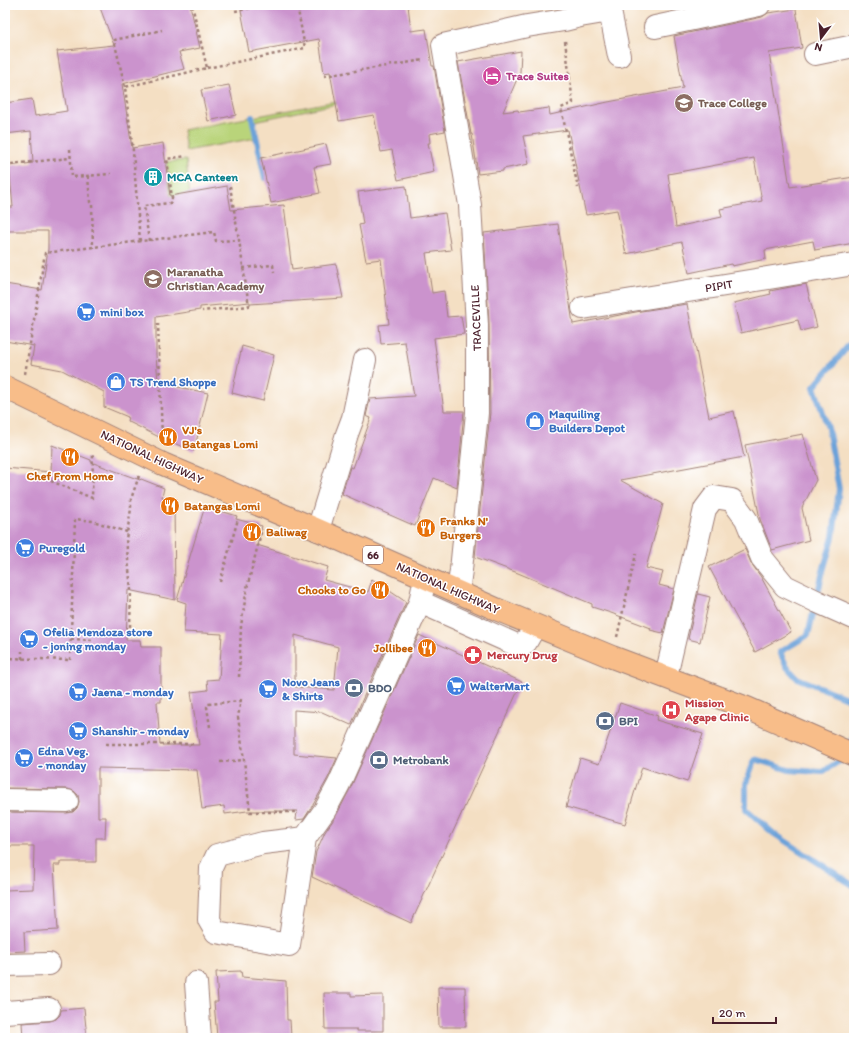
<svg xmlns="http://www.w3.org/2000/svg" width="859" height="1043" font-family="Itim,sans-serif">
<style>
.green{fill:#b9d47a;stroke:#827a52}
.lines{fill:none;stroke-linecap:round;stroke-linejoin:round}
.stream{stroke:#6ca2d9;stroke-width:6}
.building{fill:#cb93cd;fill-rule:evenodd}
.minor-casing{stroke:#9f7f77;stroke-width:24}
.major-casing{stroke:#9f7f77;stroke-width:24}
.path{stroke:#9f7f77;stroke-width:2.5;stroke-dasharray:3 3;stroke-linecap:butt}
.minor{stroke:#fff;stroke-width:22}
.major{stroke:#f8bd89;stroke-width:22}
.labels{text-anchor:middle;dominant-baseline:central;stroke-width:3;stroke-linejoin:round;paint-order:stroke}
.shield{fill:#fff;stroke:#80626b;stroke-width:1}
.shield-label{font-size:11px;font-weight:bold;fill:#4a1f2b}
.hotel-label{font-size:12px;font-weight:bold;fill:#b23c85;stroke:#fff;text-anchor:start}
.education-label{font-size:12px;font-weight:bold;fill:#785e54;stroke:#fff;text-anchor:start}
.culture-label{font-size:12px;font-weight:bold;fill:#0d838f;stroke:#fff;text-anchor:start}
.street-label{font-size:12px;fill:#4a1f2b;stroke:#fff}
.shop-label{font-size:12px;font-weight:bold;fill:#366cbe;stroke:#fff;text-anchor:start}
.food-label{font-size:12px;font-weight:bold;fill:#c56008;stroke:#fff;text-anchor:start}
.health-label{font-size:12px;font-weight:bold;fill:#be3a42;stroke:#fff;text-anchor:start}
.service-label{font-size:12px;font-weight:bold;fill:#4e5e75;stroke:#fff;text-anchor:start}
</style>
<rect width="100%" height="100%" fill="#fff"/>
<filter id="ink" filterUnits="userSpaceOnUse"><feTurbulence type="fractalNoise" baseFrequency=".025" numOctaves="2"/><feDisplacementMap in="SourceGraphic" scale="8" xChannelSelector="R" yChannelSelector="G"/><feConvolveMatrix kernelMatrix="1 2 1 2 8 2 1 2 1" color-interpolation-filters="sRGB"/></filter>
<filter id="wash" filterUnits="userSpaceOnUse"><feTurbulence type="fractalNoise" baseFrequency=".012" numOctaves="4" result="noise"/><feDisplacementMap in="SourceGraphic" scale="16" xChannelSelector="R" yChannelSelector="G"/><feGaussianBlur stdDeviation="0.9" result="paint"/><feColorMatrix in="noise" values="0 0 0 0 0 0 0 0 0 0 0 0 0 0 0 0 0 1.4 0 .05"/><feComposite in="paint" operator="in"/></filter>
<g filter="url(#wash)">
<rect width="100%" height="100%" fill="#f4dfc3"/>
<!-- green -->
<path class="green" d="M 336,101 L 336,104 L 254,121 L 253,117 Z
M 252,117 L 256,138 L 186,151 L 183,130 Z
M 186,160 L 190,196 L 171,197 L 166,162 Z"/>
<g class="lines">
<!-- stream -->
<path class="stream" d="M 252,117 L 265,178
M 854,340 L 849,345 L 814,387 L 828,428 L 839,489 L 833,537 L 823,571 L 808,635 L 780,652 L 787,667 L 797,678 L 854,701
M 854,736 L 841,760 L 822,772 L 789,770 L 755,759 L 746,783 L 746,809 L 773,833 L 854,886"/>
</g>
<g id="blocks">
<!-- building -->
<path class="building" d="M 99,5 L 190,5 L 200,48 L 179,52 L 184,69 L 122,84 L 132,148 L 163,143 L 170,196 L 227,186 L 231,210 L 284,205 L 292,270 L 336,264 L 343,298 L 250,304 L 250,302 L 200,307 L 200,310 L 156,317 L 156,355 L 158,383 L 208,393 L 194,451 L 165,440 L 127,421 L 128,417 L 104,407 L 104,392 L 62,370 L 31,364 L 34,346 L 5,341 L 5,284 L 42,290 L 48,249 L 48,231 L 5,231 L 5,207 L 13,207 L 9,166 L 33,163 L 31,131 L 5,134 L 5,103 L 32,99 L 35,116 L 67,111 L 57,51 L 114,45 Z
M 240,5 L 408,5 L 411,31 L 426,29 L 432,66 L 434,66 L 445,131 L 429,134 L 430,143 L 428,143 L 434,172 L 398,180 L 392,150 L 381,152 L 374,115 L 339,121 L 330,72 L 324,73 L 319,39 L 249,52 Z
M 796,9 L 802,48 L 769,53 L 790,187 L 854,177 L 854,243 L 815,250 L 813,241 L 765,250 L 766,259 L 732,266 L 731,264 L 689,273 L 682,242 L 626,254 L 617,210 L 586,215 L 568,130 L 523,136 L 529,164 L 503,169 L 503,171 L 478,174 L 472,134 L 471,134 L 470,128 L 458,62 L 521,51 L 520,72 L 503,112 L 518,110 L 519,112 L 549,108 L 550,115 L 608,102 L 683,88 L 674,36 L 762,17 L 768,13 ZM 754,158 L 762,201 L 720,209 L 722,217 L 676,227 L 668,174 Z
M 229,85 L 236,115 L 208,121 L 201,90 Z
M 326,144 L 331,164 L 314,167 L 320,193 L 271,203 L 261,158 Z
M 406,186 L 410,218 L 445,213 L 451,250 L 426,253 L 432,293 L 444,291 L 447,317 L 461,316 L 464,334 L 434,338 L 444,411 L 464,411 L 457,488 L 434,478 L 415,526 L 342,494 L 350,467 L 353,468 L 371,418 L 366,416 L 370,399 L 414,396 L 405,342 L 381,344 L 379,325 L 389,324 L 381,259 L 366,261 L 359,225 L 363,224 L 358,192 Z
M 558,224 L 573,324 L 641,311 L 687,304 L 709,417 L 734,411 L 744,457 L 620,480 L 663,504 L 646,568 L 663,572 L 659,585 L 674,589 L 663,633 L 650,630 L 651,628 L 611,613 L 592,607 L 592,604 L 518,573 L 475,557 L 490,413 L 489,324 L 484,233 Z
M 806,284 L 817,327 L 801,331 L 798,320 L 741,333 L 734,303 L 771,294 L 770,291 Z
M 242,346 L 274,355 L 263,401 L 232,393 Z
M 803,434 L 816,480 L 802,508 L 809,540 L 772,550 L 760,519 L 745,445 Z
M 52,445 L 91,460 L 91,462 L 107,468 L 140,480 L 141,479 L 164,488 L 162,497 L 174,501 L 175,600 L 128,590 L 126,640 L 140,640 L 141,647 L 161,647 L 161,702 L 157,702 L 160,745 L 199,745 L 191,692 L 208,690 L 207,680 L 219,679 L 222,634 L 184,632 L 186,603 L 177,600 L 205,506 L 237,516 L 236,519 L 262,526 L 257,545 L 328,567 L 324,580 L 368,592 L 372,579 L 406,602 L 351,725 L 322,712 L 294,710 L 294,754 L 337,758 L 328,778 L 314,803 L 304,819 L 296,820 L 297,811 L 247,811 L 225,814 L 224,806 L 202,809 L 197,770 L 98,768 L 98,817 L 106,817 L 105,838 L 96,838 L 96,862 L 60,862 L 60,865 L 54,865 L 58,930 L 24,932 L 25,951 L 5,952 L 5,890 L 33,889 L 34,846 L 5,846 L 5,812 L 67,813 L 73,812 L 77,808 L 79,802 L 78,795 L 74,791 L 68,789 L 5,788 L 5,468 L 51,472 ZM 295,635 L 338,647 L 334,690 L 295,687 Z
M 745,549 L 751,563 L 761,577 L 791,632 L 755,652 L 709,567 Z
M 698,594 L 710,597 L 700,642 L 688,639 Z
M 419,635 L 522,682 L 411,923 L 312,877 L 316,852 L 325,832 L 336,816 L 350,789 Z
M 620,703 L 658,716 L 656,720 L 703,734 L 687,782 L 642,767 L 625,824 L 566,807 L 580,758 L 599,764 Z
M 241,971 L 242,977 L 286,981 L 287,1020 L 290,1020 L 291,1037 L 275,1038 L 275,1035 L 217,1037 L 214,1002 L 218,1002 L 216,972 Z
M 438,987 L 465,987 L 466,1027 L 439,1027 Z
M 324,993 L 351,993 L 351,996 L 383,995 L 383,1031 L 357,1031 L 357,1029 L 325,1029 Z
M 84,1008 L 87,1038 L 23,1038 L 22,1023 L 50,1021 L 56,1019 L 60,1015 L 61,1010 Z"/>
</g>
</g>
<g filter="url(#ink)">
<use href="#blocks" fill-opacity="0" stroke="#9f7f77" stroke-width="1"/>
<g class="lines">
<defs>
<path id="minor" d="M 580,16 L 610,11 L 619,56
M 655,27 L 759,5
M 815,54 L 854,46
M 583,308 L 854,264
M 318,530 L 347,434 L 353,418 L 365,360
M 458,592 L 461,570 L 477,413 L 477,325 L 470,205 L 443,45 L 527,26 L 564,20 L 580,16 L 577,5
M 420,602 L 521,647 L 526,642 L 535,626
M 666,676 L 705,509 L 714,497 L 732,500 L 746,519 L 762,558 L 785,586 L 818,602 L 854,618
M 5,800 L 67,801
M 305,838 L 263,843 L 217,855 L 211,868 L 209,920 L 216,932 L 289,945 L 305,838 L 325,810 L 339,784 L 420,602 L 425,578
M 5,965 L 49,964
M 196,983 L 200,1038
M 5,1012 L 49,1009"/>
<path id="major" d="M 5,387 L 163,464 L 318,530 L 496,609 L 612,657 L 747,708 L 854,755"/>
</defs>
<!-- minor casing -->
<use href="#minor" class="minor-casing"/>
<!-- major casing -->
<use href="#major" class="major-casing"/>
<!-- path -->
<path class="path" d="M 235,11 L 268,5
M 565,41 L 573,103 L 561,108 L 578,188
M 207,68 L 305,48 L 297,5
M 324,76 L 424,60
M 125,87 L 114,40 L 162,30
M 70,149 L 72,177 L 111,174
M 11,164 L 70,158
M 88,176 L 90,202 L 92,204 L 93,248
M 230,186 L 239,240
M 140,241 L 133,151 L 125,87 L 207,68 L 192,5
M 149,241 L 144,206 L 170,203 L 172,200 L 172,198 L 167,159 L 186,156
M 243,268 L 273,265 L 274,272
M 158,323 L 162,439
M 25,374 L 45,253 L 214,232 L 216,241 L 239,240 L 249,306 L 202,311
M 51,481 L 92,498 L 93,454
M 220,582 L 238,519
M 130,627 L 131,590 L 126,539 L 131,509 L 131,499 L 139,476
M 617,637 L 636,554
M 71,639 L 92,640
M 5,649 L 8,649 L 8,658
M 5,658 L 70,660 L 70,661
M 22,659 L 22,651
M 70,660 L 75,519 L 93,521 L 127,532
M 239,677 L 241,626 L 247,588 L 262,529
M 241,699 L 238,717 L 244,760 L 250,812 L 297,812
M 210,727 L 207,707 L 208,706 L 208,704 L 241,701
M 106,744 L 194,744
M 220,762 L 244,760"/>
<!-- minor -->
<use href="#minor" class="minor"/>
<!-- major -->
<use href="#major" class="major"/>
</g>
</g>
<!-- icons -->
<defs>
<symbol id="hotel-disc" viewBox="-11 -11 22 22"><circle r="9.5" fill="#d1479c" stroke="#fff"/><path d="M-6-4.5h1.5V1H6V5H4.5V3h-9V5H-6ZM-4 0a1.8 1.8 0 1 1 3.6 0ZM.5 0V-2.5h3Q6-2.5 6 0Z" fill="#fff"/></symbol>
<symbol id="university-disc" viewBox="-11 -11 22 22"><circle r="9.5" fill="#8d6e63" stroke="#fff"/><path d="M0-5L7-2L0 1L-7-2ZM-4 1L0 2.5L4 1V4Q0 6-4 4Z" fill="#fff"/></symbol>
<symbol id="building-disc" viewBox="-11 -11 22 22"><circle r="9.5" fill="#0f9aa8" stroke="#fff"/><path d="M-4-6H4V6H1V3H-1V6H-4ZM-2.5-4.3h1.7v1.8h-1.7ZM.8-4.3h1.7v1.8H.8ZM-2.5-1h1.7V.8h-1.7ZM.8-1h1.7V.8H.8Z" fill="#fff"/></symbol>
<symbol id="school-disc" viewBox="-11 -11 22 22"><circle r="9.5" fill="#8d6e63" stroke="#fff"/><path d="M0-5L7-2L0 1L-7-2ZM-4 1L0 2.5L4 1V4Q0 6-4 4Z" fill="#fff"/></symbol>
<symbol id="supermarket-disc" viewBox="-11 -11 22 22"><circle r="9.5" fill="#3f7fe0" stroke="#fff"/><path d="M-6-5.5h2.5l.6 2H6L4.5 2H-2.5L-4.4-4H-6ZM-1.5 3.2a1.3 1.3 0 1 0 .1 0ZM3 3.2a1.3 1.3 0 1 0 .1 0Z" fill="#fff"/></symbol>
<symbol id="shop-disc" viewBox="-11 -11 22 22"><circle r="9.5" fill="#3f7fe0" stroke="#fff"/><path d="M-5-2.5h2.3a2.7 3.5 0 0 1 5.4 0H5L5.5 6h-11ZM-1.5-2.5h3a1.5 2.3 0 0 0-3 0Z" fill="#fff"/></symbol>
<symbol id="restaurant-disc" viewBox="-11 -11 22 22"><circle r="9.5" fill="#e8710a" stroke="#fff"/><path d="M-5-6h1v4h1v-4h1v4h1v-4h1v5L-1.5 .5V6h-2V.5L-5-1ZM5-6V6H3V1.5H1.5Q1.5-4 5-6Z" fill="#fff"/></symbol>
<symbol id="pharmacy-disc" viewBox="-11 -11 22 22"><circle r="9.5" fill="#e0444e" stroke="#fff"/><path d="M-2-6h4v4h4v4h-4v4h-4v-4h-4v-4h4Z" fill="#fff"/></symbol>
<symbol id="bank-disc" viewBox="-11 -11 22 22"><circle r="9.5" fill="#5c6f8a" stroke="#fff"/><path d="M-6-4H6V4H-6ZM0-2.3a2.3 2.3 0 1 0 0 4.6a2.3 2.3 0 1 0 0-4.6Z" fill="#fff"/></symbol>
<symbol id="hospital-disc" viewBox="-11 -11 22 22"><circle r="9.5" fill="#e0444e" stroke="#fff"/><path d="M-5-5h3v3.5h4V-5h3V5h-3V1.5h-4V5h-3Z" fill="#fff"/></symbol>
</defs>
<g fill-rule="evenodd">
<use href="#hotel-disc" x="481" y="65" width="22" height="22"/>
<use href="#university-disc" x="673" y="92" width="22" height="22"/>
<use href="#building-disc" x="142" y="166" width="22" height="22"/>
<use href="#school-disc" x="142" y="268" width="22" height="22"/>
<use href="#supermarket-disc" x="75" y="301" width="22" height="22"/>
<use href="#shop-disc" x="105" y="371" width="22" height="22"/>
<use href="#shop-disc" x="524" y="410" width="22" height="22"/>
<use href="#restaurant-disc" x="157" y="426" width="22" height="22"/>
<use href="#restaurant-disc" x="59" y="446" width="22" height="22"/>
<use href="#restaurant-disc" x="159" y="495" width="22" height="22"/>
<use href="#restaurant-disc" x="415" y="517" width="22" height="22"/>
<use href="#restaurant-disc" x="241" y="521" width="22" height="22"/>
<use href="#supermarket-disc" x="14" y="537" width="22" height="22"/>
<use href="#restaurant-disc" x="369" y="579" width="22" height="22"/>
<use href="#supermarket-disc" x="18" y="628" width="22" height="22"/>
<use href="#restaurant-disc" x="416" y="637" width="22" height="22"/>
<use href="#pharmacy-disc" x="462" y="644" width="22" height="22"/>
<use href="#supermarket-disc" x="445" y="675" width="22" height="22"/>
<use href="#bank-disc" x="343" y="677" width="22" height="22"/>
<use href="#supermarket-disc" x="257" y="678" width="22" height="22"/>
<use href="#supermarket-disc" x="67" y="681" width="22" height="22"/>
<use href="#hospital-disc" x="660" y="699" width="22" height="22"/>
<use href="#bank-disc" x="594" y="710" width="22" height="22"/>
<use href="#supermarket-disc" x="67" y="720" width="22" height="22"/>
<use href="#supermarket-disc" x="13" y="747" width="22" height="22"/>
<use href="#bank-disc" x="368" y="749" width="22" height="22"/>
</g>
<g class="labels">
<!-- shield labels -->
<rect class="shield" x="363" y="546" width="20" height="18" rx="3"/>
<g class="shield-label">
<text x="373" y="555">66</text>
</g>
<!-- hotel labels -->
<g class="hotel-label">
<text x="506" y="76">Trace Suites</text>
</g>
<!-- education labels -->
<g class="education-label">
<text x="698" y="103">Trace College</text>
<text x="167" y="272">Maranatha<tspan x="167" dy="14">Christian Academy</tspan></text>
</g>
<!-- culture labels -->
<g class="culture-label">
<text x="167" y="177">MCA Canteen</text>
</g>
<!-- street labels -->
<g class="street-label">
<text transform="translate(719 286) rotate(-9)">PIPIT</text>
<text transform="translate(476 318) rotate(-92)">TRACEVILLE</text>
<text transform="translate(152 457) rotate(25)">NATIONAL HIGHWAY</text>
<text transform="translate(448 588) rotate(24)">NATIONAL HIGHWAY</text>
</g>
<!-- shop labels -->
<g class="shop-label">
<text x="100" y="312">mini box</text>
<text x="130" y="382">TS Trend Shoppe</text>
<text x="549" y="414">Maquiling<tspan x="549" dy="14">Builders Depot</tspan></text>
<text x="39" y="548">Puregold</text>
<text x="43" y="632">Ofelia Mendoza store<tspan x="43" dy="14">- joning monday</tspan></text>
<text x="282" y="682">Novo Jeans<tspan x="282" dy="14">&amp; Shirts</tspan></text>
<text x="470" y="686">WalterMart</text>
<text x="92" y="692">Jaena - monday</text>
<text x="92" y="731">Shanshir - monday</text>
<text x="38" y="751">Edna Veg.<tspan x="38" dy="14">- monday</tspan></text>
</g>
<!-- food labels -->
<g class="food-label">
<text x="182" y="430">VJ's<tspan x="182" dy="14">Batangas Lomi</tspan></text>
<text x="70" y="476" text-anchor="middle">Chef From Home</text>
<text x="184" y="506">Batangas Lomi</text>
<text x="440" y="521">Franks N'<tspan x="440" dy="14">Burgers</tspan></text>
<text x="266" y="532">Baliwag</text>
<text x="366" y="590" text-anchor="end">Chooks to Go</text>
<text x="413" y="648" text-anchor="end">Jollibee</text>
</g>
<!-- health labels -->
<g class="health-label">
<text x="487" y="655">Mercury Drug</text>
<text x="685" y="703">Mission<tspan x="685" dy="14">Agape Clinic</tspan></text>
</g>
<!-- service labels -->
<g class="service-label">
<text x="368" y="688">BDO</text>
<text x="619" y="721">BPI</text>
<text x="393" y="760">Metrobank</text>
</g>
</g>
<!-- margin -->
<rect width="859" height="1043" fill="none" stroke="#fff" stroke-width="20"/>
<!-- north arrow -->
<g transform="translate(821 38) rotate(196)" stroke="#ffffff" stroke-width="3" paint-order="stroke">
<path d="M0-3L7 15L0 10L-7 15Z" fill="#4a1f2b"/>
<text y="-6" font-size="11" font-weight="bold" text-anchor="middle" fill="#4a1f2b">N</text>
</g>
<!-- scale -->
<path d="M713 1017v6h63v-6" fill="none" stroke="#4a1f2b" stroke-width="2"/>
<text x="719" y="1017" font-size="12" fill="#4a1f2b" stroke="#ffffff" stroke-width="3" paint-order="stroke">20 m</text>
</svg>
